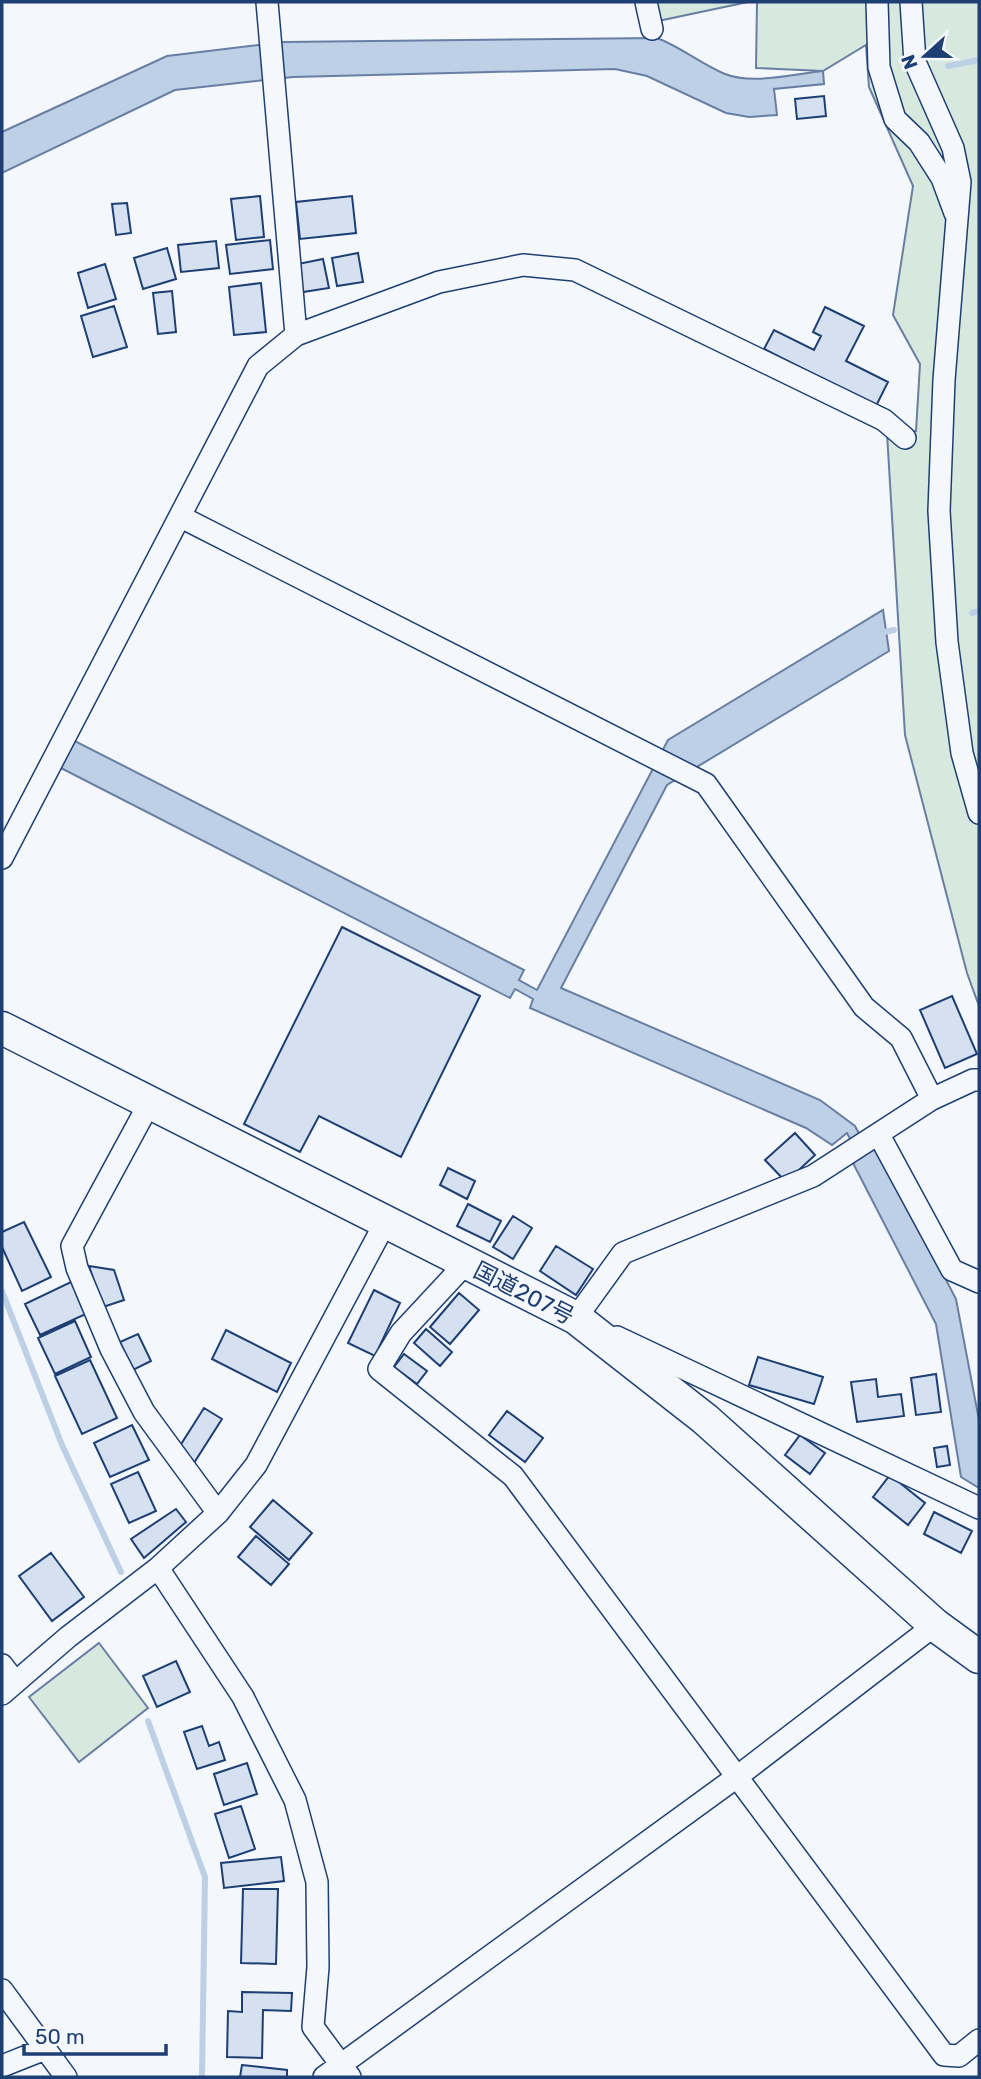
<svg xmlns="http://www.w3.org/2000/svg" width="981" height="2079" font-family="Rubik,'Noto Sans JP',sans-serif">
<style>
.green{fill:#d7e8df;stroke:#687fa3;stroke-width:2}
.water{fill:#bed0e5;stroke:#687fa3;stroke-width:2}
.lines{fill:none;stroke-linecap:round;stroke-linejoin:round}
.stream{stroke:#bed0e5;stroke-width:6}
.building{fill:#d5e0f0;stroke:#1d3f73;stroke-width:2}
.minor-casing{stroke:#1d3f73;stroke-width:24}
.highway-casing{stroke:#1d3f73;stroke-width:35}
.minor{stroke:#f4f7fb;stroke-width:21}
.highway{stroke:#f4f7fb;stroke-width:32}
.labels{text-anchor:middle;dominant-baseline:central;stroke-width:5;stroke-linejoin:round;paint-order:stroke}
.street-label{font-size:23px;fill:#1d3f73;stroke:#f4f7fb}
</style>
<rect width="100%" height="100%" fill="#f4f7fb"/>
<!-- green -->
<path class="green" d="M 654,2 L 748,2 L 658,21 Z
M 757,2 L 979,2 L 979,1006 L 967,973 L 905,735 L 887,433 L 916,431 L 920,364 L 893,315 L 913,186 L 869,87 L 866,45 L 823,71 L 756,68 Z
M 99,1643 L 148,1708 L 79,1762 L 29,1697 Z"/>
<!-- water -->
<path class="water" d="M 657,38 C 681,47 701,64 725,74 C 753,85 794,74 823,71 L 824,84 L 774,89 L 777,115 L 749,117 L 726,113 L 647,76 L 615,69 L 293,77 L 175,90 L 2,173 L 2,132 L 167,56 L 284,42 Z
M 883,610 L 889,651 L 667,785 L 561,988 L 820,1100 L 855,1126 L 869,1152 L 877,1147 L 956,1299 L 979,1420 L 979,1488 L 961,1477 L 936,1324 L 853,1163 L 860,1158 L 847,1133 L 832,1145 L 806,1128 L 530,1008 L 533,999 L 515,989 L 510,998 L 55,765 L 69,738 L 524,970 L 519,980 L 537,990 L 668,740 Z"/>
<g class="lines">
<!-- stream -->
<path class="stream" d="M 948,66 L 979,60
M 972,613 L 979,611
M 879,633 L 894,630
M 2,1291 L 62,1445 L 121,1572
M 148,1721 L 205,1877 L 202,2077"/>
</g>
<!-- building -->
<path class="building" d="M 824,96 L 826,116 L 797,119 L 795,99 Z
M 260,196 L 264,237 L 236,240 L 231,199 Z
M 352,196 L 356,233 L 300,239 L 296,202 Z
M 127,203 L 131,233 L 116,235 L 112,204 Z
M 270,240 L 273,269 L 230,274 L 226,245 Z
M 216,241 L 219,268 L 181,272 L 178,245 Z
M 167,248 L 176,279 L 143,289 L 134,258 Z
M 358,253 L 363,282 L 337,286 L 332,258 Z
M 323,259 L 329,288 L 303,292 L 298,264 Z
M 105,264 L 116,299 L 88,308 L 78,273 Z
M 261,283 L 266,332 L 234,335 L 229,287 Z
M 172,291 L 176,332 L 158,334 L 153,293 Z
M 114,306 L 127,347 L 93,357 L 81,316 Z
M 825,307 L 864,326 L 846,361 L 888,382 L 876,406 L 764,349 L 774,330 L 814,350 L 821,336 L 813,332 Z
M 342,927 L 480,996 L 401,1157 L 319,1116 L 300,1152 L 244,1124 Z
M 952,996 L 977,1054 L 945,1068 L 920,1010 Z
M 795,1133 L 815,1155 L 786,1182 L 765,1160 Z
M 448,1168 L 475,1181 L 467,1199 L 440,1185 Z
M 468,1204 L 501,1221 L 490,1242 L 457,1226 Z
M 513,1216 L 532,1228 L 513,1259 L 493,1247 Z
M 24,1222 L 51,1277 L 22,1291 L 2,1247 L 2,1232 Z
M 556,1246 L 593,1269 L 576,1295 L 540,1271 Z
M 89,1266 L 114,1270 L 124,1300 L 103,1307 Z
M 73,1281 L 88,1313 L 40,1335 L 25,1304 Z
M 374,1290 L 400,1303 L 375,1356 L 348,1343 Z
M 459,1293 L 479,1310 L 450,1344 L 430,1327 Z
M 75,1321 L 91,1357 L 55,1374 L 38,1338 Z
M 426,1329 L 452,1352 L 440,1366 L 414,1343 Z
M 226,1330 L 291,1363 L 277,1392 L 212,1359 Z
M 138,1334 L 151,1361 L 133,1370 L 120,1342 Z
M 404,1354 L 427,1371 L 417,1384 L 394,1367 Z
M 758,1357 L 823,1377 L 814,1404 L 749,1385 Z
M 90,1360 L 117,1418 L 82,1434 L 55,1376 Z
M 936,1374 L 941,1412 L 916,1415 L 911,1378 Z
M 876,1379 L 878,1397 L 901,1394 L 904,1416 L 857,1422 L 851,1382 Z
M 204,1408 L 222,1419 L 192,1466 L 178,1449 Z
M 507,1411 L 543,1438 L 525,1462 L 489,1435 Z
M 132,1425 L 149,1460 L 110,1477 L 94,1443 Z
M 800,1435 L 825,1453 L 810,1474 L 785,1455 Z
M 947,1446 L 950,1465 L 937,1467 L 934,1448 Z
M 138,1472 L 156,1511 L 129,1523 L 111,1484 Z
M 890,1475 L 925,1503 L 908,1525 L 873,1497 Z
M 273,1500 L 312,1533 L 289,1560 L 250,1527 Z
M 176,1509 L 186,1522 L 144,1558 L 131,1539 Z
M 934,1512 L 972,1531 L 961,1553 L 924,1534 Z
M 256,1536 L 289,1564 L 271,1585 L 238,1557 Z
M 51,1553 L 84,1597 L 52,1621 L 19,1576 Z
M 176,1661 L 190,1692 L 157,1707 L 143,1676 Z
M 202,1726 L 209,1746 L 219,1742 L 225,1760 L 197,1769 L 184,1732 Z
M 247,1763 L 257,1794 L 224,1805 L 214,1774 Z
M 241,1806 L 255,1849 L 229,1858 L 215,1814 Z
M 281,1857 L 284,1881 L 224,1888 L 221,1863 Z
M 243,1889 L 278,1889 L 276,1964 L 241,1963 Z
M 242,1992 L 292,1993 L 291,2011 L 263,2010 L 262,2058 L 227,2057 L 228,2011 L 242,2012 Z
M 242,2065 L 287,2070 L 287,2077 L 240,2077 Z"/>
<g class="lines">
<defs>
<path id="minor" d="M 267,2 L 296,335
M 646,2 L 652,29
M 877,2 L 879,67 L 895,119 L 919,142 L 942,178 L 955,213
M 911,2 L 915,62 L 953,148 L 960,182 L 944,380 L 939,511 L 947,642 L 962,753 L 979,813
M 181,517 L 706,784 L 864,1007 L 901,1038 L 932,1099
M 2,858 L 258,366 L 296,335 L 439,282 L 523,265 L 575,270 L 884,420 L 905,438
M 150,1102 L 72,1246 L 77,1268 L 111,1349 L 144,1412 L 218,1513
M 879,1135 L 952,1270 L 979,1282
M 466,1263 L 401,1333 L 379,1369 L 513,1476 L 944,2055 L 959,2056 L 979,2040
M 588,1324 L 576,1318 L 623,1253 L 813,1176 L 932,1099 L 973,1080 L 979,1080
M 617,1337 L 979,1508
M 158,1568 L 243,1697 L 295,1800 L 317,1882 L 318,1967 L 313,2027 L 350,2077
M 2,1665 L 15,1682
M 2,1694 L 68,1637 L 158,1568 L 218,1513 L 256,1465 L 385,1223
M 2,1990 L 66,2077
M 2,2066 L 45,2049
M 324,2077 L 738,1776 L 935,1625"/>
<path id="highway" d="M 2,1028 L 576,1318 L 705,1419 L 935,1625 L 979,1657"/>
</defs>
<!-- minor casing -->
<use href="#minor" class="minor-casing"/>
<!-- highway casing -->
<use href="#highway" class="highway-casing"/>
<!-- minor -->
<use href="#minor" class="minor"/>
<!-- highway -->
<use href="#highway" class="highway"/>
</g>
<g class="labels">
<!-- street labels -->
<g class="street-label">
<text transform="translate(524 1293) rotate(27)">国道207号</text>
</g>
</g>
<!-- border -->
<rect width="981" height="2079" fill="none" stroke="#1d3f73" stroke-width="7"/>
<!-- north arrow -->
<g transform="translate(925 56) rotate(249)" stroke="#f4f7fb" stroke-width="5" paint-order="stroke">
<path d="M0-5L12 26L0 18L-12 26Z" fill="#1d3f73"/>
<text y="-10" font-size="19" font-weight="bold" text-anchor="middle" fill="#1d3f73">N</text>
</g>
<!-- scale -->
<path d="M24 2044v10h142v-10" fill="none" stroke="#1d3f73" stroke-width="3.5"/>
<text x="35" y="2044" font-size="21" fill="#1d3f73" stroke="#f4f7fb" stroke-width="5" paint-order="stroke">50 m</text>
</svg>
